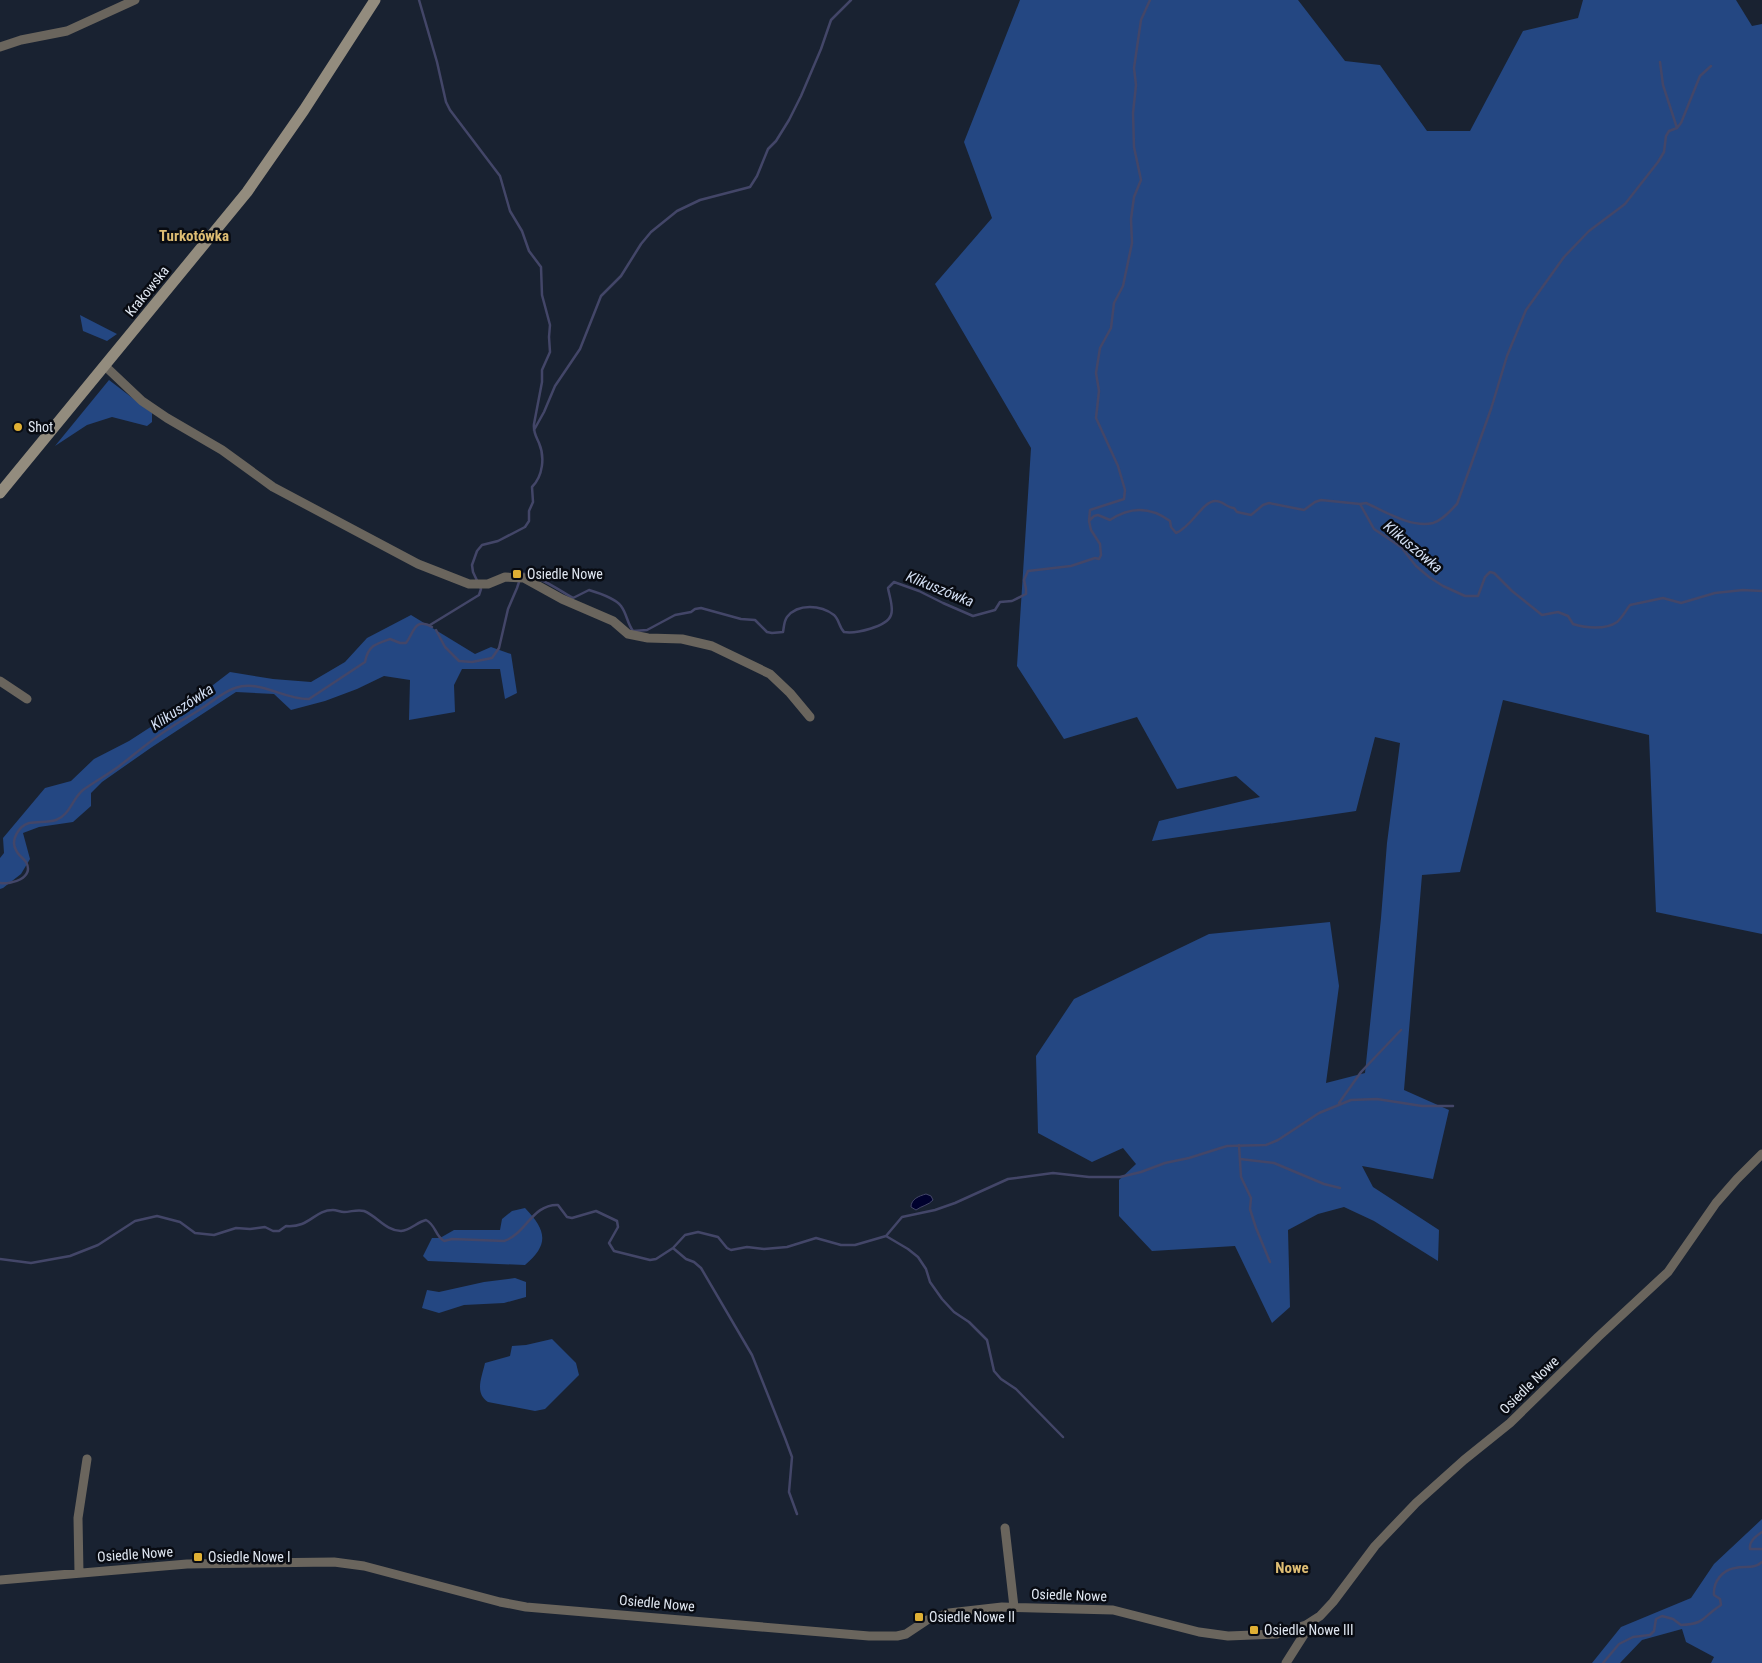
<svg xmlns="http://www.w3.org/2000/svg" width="1762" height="1663" font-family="'Roboto Condensed',sans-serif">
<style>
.green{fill:#244782}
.water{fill:#00012e;stroke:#434668}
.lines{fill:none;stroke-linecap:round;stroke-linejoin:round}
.stream{stroke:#434668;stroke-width:2.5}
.minor{stroke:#6a655d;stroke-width:9}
.secondary{stroke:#938c7e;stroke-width:11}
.poi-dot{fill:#e0b034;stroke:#080b12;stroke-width:2}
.labels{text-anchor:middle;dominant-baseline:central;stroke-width:5;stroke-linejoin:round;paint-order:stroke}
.street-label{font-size:14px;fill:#dfe6f0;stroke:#080b12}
.poi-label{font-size:14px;fill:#dfe6f0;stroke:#080b12;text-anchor:start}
.neighbourhood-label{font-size:15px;font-weight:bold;fill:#debd73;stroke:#080b12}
.water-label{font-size:15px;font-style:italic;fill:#d2def2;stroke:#080b12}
</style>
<rect width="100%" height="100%" fill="#192231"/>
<!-- green -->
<path class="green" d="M 1020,0 L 1298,0 L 1345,61 L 1380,65 L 1427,131 L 1470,131 L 1523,31 L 1578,18 L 1583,0 L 1736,0 L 1752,26 L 1762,24 L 1762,934 L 1656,912 L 1649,735 L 1503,700 L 1460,872 L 1422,875 L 1404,1090 L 1449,1110 L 1433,1179 L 1362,1166 L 1373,1187 L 1439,1230 L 1438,1261 L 1374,1221 L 1344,1207 L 1318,1214 L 1288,1230 L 1290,1307 L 1272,1323 L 1235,1246 L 1152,1251 L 1119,1216 L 1119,1180 L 1136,1164 L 1123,1148 L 1092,1162 L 1038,1133 L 1036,1056 L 1074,999 L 1209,934 L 1330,922 L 1339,986 L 1326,1083 L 1365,1073 L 1381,918 L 1387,843 L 1400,743 L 1375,737 L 1356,811 L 1152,841 L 1159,821 L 1260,797 L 1236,776 L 1177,789 L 1137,717 L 1064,739 L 1017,666 L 1031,448 L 935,284 L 992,218 L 964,142 Z
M 80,315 L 117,334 L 107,341 L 83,331 Z
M 109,380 L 152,413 L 152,422 L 147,426 L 112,417 L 87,425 L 55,446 Z
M 411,615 L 475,654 L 491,647 L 511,654 L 517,693 L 505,699 L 500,669 L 462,669 L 454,685 L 455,712 L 409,720 L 410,680 L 384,676 L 357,689 L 325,701 L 291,710 L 274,694 L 236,692 L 152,747 L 102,782 L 91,793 L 91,806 L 73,822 L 39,827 L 23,833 L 30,859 L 21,874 L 3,888 L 0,889 L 0,858 L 4,853 L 3,838 L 45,788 L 71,781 L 94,759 L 129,741 L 200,695 L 230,672 L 273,679 L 311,682 L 345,662 L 367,638 Z
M 525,1208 C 546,1230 550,1244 525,1265 L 428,1261 L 423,1256 L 432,1238 L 440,1238 L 454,1230 L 500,1230 L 502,1219 L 512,1211 Z
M 515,1278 L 526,1282 L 526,1297 L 504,1303 L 464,1305 L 439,1313 L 422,1308 L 427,1290 L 439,1292 L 484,1282 Z
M 552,1339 L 576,1363 L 579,1375 L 545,1409 L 535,1411 L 488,1402 C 474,1393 482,1377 485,1363 L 510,1356 L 512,1346 L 526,1345 Z
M 1762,1519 L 1762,1663 L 1711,1663 L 1714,1657 L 1686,1642 L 1682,1629 L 1642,1640 L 1620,1663 L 1592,1663 L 1621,1627 L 1691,1598 L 1714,1564 Z"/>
<!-- water -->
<path class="water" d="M 926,1194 L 931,1196 L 933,1200 C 929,1205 921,1206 916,1210 L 911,1207 C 911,1199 919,1196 926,1194 Z"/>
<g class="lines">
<!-- stream -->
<path class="stream" d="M 419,0 L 437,62 L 446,102 L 450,110 L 500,176 L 510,211 L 522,231 L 529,251 L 541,267 L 542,295 L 550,325 L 549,337 L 550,352 L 542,370 L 542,382 L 534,424 C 533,432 536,436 539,443 C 545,457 543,476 532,487 L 533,502 L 529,511 L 529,521 L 525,527 L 498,541 L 482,545 L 477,551 L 472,565 L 473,572 L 481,589 L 479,595 L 430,625
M 1677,128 L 1681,123 L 1700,76 L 1711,66
M 534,430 L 544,412 L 555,386 L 580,349 L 601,296 L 621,276 L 641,244 L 651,232 L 677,211 L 700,200 L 750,187 L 757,176 L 768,149 L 776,141 L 789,120 L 801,96 L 821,49 L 831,20 L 851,0
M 1360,504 L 1366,503 C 1386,512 1411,528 1433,523 C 1443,520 1450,511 1457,504 L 1491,409 L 1507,356 L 1526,310 L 1564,257 L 1589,231 L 1625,204 L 1658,162 L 1664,152 L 1666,136 L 1669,131 L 1677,128 L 1663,85 L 1660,62
M 1089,521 L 1090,510 L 1124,499 L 1125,490 L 1118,466 L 1096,418 L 1099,391 L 1096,373 L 1100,348 L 1111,328 L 1114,303 L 1123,286 L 1132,243 L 1131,219 L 1134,197 L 1141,180 L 1134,147 L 1133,113 L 1136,85 L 1134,68 L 1141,20 L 1150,0
M 522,574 C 531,571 562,592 573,598 L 589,590 C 599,593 615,598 621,606 C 627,614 627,623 633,631 L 647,630 L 675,615 L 691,612 L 695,609 L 701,608 L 741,619 L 755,620 L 767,632 L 772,633 L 783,632 C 784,627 784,621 787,617 C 798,603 821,605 834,615 C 839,619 839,627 844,632 C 855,634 887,627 891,615 C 894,608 889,595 888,588 L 894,582 L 919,591 L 943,603 L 973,616 L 995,610 L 1000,602 L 1012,601 L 1026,594 L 1026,589 L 1024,580 L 1028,571 L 1071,566 L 1095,558 L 1099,559 L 1101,555 L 1100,544 L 1091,530 L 1089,521 L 1094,516 L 1098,515 L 1110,520 C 1131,506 1151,507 1170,521 L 1171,527 L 1176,533 C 1192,527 1203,500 1216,501 C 1223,501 1227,508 1234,508 L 1237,512 L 1251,515 L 1263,505 L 1269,503 L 1304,510 L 1315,502 L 1321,500 L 1360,504 L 1374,529 L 1401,547 L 1416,566 L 1429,577 L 1443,586 L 1465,596 L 1478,596 L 1485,577 L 1490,572 L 1494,573 L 1512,591 L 1542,615 L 1558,612 L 1568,616 L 1573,624 C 1585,628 1606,630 1617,622 C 1622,618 1626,610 1630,605 L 1663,598 L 1681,603 L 1715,593 L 1743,590 L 1762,591
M 436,630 L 445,647 L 459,661 L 472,662 L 492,658 L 499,648 L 508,609 L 517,588 L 519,582
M 0,883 C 11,885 35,878 26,862 C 23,858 18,855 16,850 C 10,840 19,826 29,823 C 38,821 47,823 56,820 C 70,815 72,799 83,790 C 94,782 107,775 118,767 C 135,754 152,739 170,728 C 180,721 192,715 202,708 C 212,702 223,692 235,688 C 260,679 284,700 309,699 L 365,662 C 368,646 375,644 390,639 L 400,643 L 406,643 C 414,633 414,617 432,627
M 1339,1103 L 1361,1072 L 1401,1030
M 1239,1145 L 1241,1177 L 1251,1198 L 1250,1209 L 1256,1228 L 1270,1262
M 1240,1159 L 1274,1163 L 1324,1184 L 1340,1188
M 886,1236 L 908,1249 L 918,1257 L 926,1269 L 930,1282 L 942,1299 L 954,1312 L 969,1322 L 987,1340 L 994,1371 L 1001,1379 L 1016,1389 L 1063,1437
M 673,1248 L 686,1259 L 694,1262 L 701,1268 L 752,1355 L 785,1438 L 792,1457 L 789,1492 L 797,1514
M 0,1259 L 31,1263 L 70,1256 L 98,1245 L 135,1221 L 157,1216 L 180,1222 L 195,1233 L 214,1235 L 236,1228 L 250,1229 L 265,1227 L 273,1231 L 279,1231 L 286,1226 C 310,1228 314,1210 333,1210 C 337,1210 340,1212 344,1212 C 351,1212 357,1209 364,1211 C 377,1216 386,1231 401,1231 C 411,1230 417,1222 426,1220 C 436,1225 435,1236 444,1241 L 452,1239 L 504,1241 C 526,1234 532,1204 558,1205 L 567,1217 L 572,1218 L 596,1211 L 617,1221 L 618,1227 L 609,1243 L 614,1251 L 650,1260 L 656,1259 L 673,1248 L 685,1235 L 698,1232 L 718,1237 L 727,1248 L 731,1250 L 747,1247 L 764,1249 L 787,1247 L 816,1238 L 841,1245 L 855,1245 L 886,1236 L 902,1217 L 935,1210 L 955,1203 L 1008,1179 L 1053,1173 L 1089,1177 L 1120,1177 L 1141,1172 L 1165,1163 L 1189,1158 L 1227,1146 L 1266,1145 L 1278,1140 L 1319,1113 L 1351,1100 L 1377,1099 L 1422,1106 L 1453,1106
M 1762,1532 C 1756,1536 1749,1541 1750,1549 L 1762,1549
M 1603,1663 L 1619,1644 L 1633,1637 L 1650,1635 L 1654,1631 L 1656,1619 L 1662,1616 L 1673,1619 L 1681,1625 C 1706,1624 1702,1617 1721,1605 L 1720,1599 L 1714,1595 C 1713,1582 1722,1570 1735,1568 C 1745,1565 1753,1570 1762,1562"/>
<!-- minor -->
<path class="minor" d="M 0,47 L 21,40 L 67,31 L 135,0
M 105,366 L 142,401 L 167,418 L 222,450 L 273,487 L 418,564 L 469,584 L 488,584 L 505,577 L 524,578 L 562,599 L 613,621 L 628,634 L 648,638 L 682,639 L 712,646 L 770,674 L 790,693 L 810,717
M 0,681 L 27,699
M 1005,1528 L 1014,1607
M 79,1573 L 78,1518 L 87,1459
M 0,1580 L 187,1564 L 334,1562 L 364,1566 L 500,1602 L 526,1607 L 869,1636 L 897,1636 L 906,1634 L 927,1620 L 949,1613 L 1002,1607 L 1113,1610 L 1199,1632 L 1228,1636 L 1277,1634 L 1306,1625 L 1320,1616 L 1333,1602 L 1375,1546 L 1416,1503 L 1464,1460 L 1510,1423 L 1598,1337 L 1668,1272 L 1716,1203 L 1737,1179 L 1762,1154
M 1286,1663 L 1305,1633 L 1306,1625"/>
<!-- secondary -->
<path class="secondary" d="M 0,493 L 247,192 L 304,110 L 375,0"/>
</g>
<!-- markers -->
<g class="poi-dot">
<circle cx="18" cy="427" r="5"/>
<rect x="512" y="569" width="10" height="10" rx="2.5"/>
<rect x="193" y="1552" width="10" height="10" rx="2.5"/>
<rect x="914" y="1612" width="10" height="10" rx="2.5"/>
<rect x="1249" y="1625" width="10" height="10" rx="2.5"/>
</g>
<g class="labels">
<!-- street labels -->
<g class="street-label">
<text transform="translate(147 291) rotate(-51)">Krakowska</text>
<text transform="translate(1529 1385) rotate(-44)">Osiedle Nowe</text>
<text transform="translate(135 1554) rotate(-4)">Osiedle Nowe</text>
<text transform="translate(1069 1595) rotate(2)">Osiedle Nowe</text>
<text transform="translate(657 1603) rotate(5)">Osiedle Nowe</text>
</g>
<!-- poi labels -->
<g class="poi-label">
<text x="28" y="427">Shot</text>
<text x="527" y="574">Osiedle Nowe</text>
<text x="208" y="1557">Osiedle Nowe I</text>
<text x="929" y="1617">Osiedle Nowe II</text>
<text x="1264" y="1630">Osiedle Nowe III</text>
</g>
<!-- neighbourhood labels -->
<g class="neighbourhood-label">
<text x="194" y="236">Turkotówka</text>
<text x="1292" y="1568">Nowe</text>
</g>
<!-- water labels -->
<g class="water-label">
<text transform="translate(1413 547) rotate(40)">Klikuszówka</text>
<text transform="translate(940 589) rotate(22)">Klikuszówka</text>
<text transform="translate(182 707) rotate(-33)">Klikuszówka</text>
</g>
</g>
</svg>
